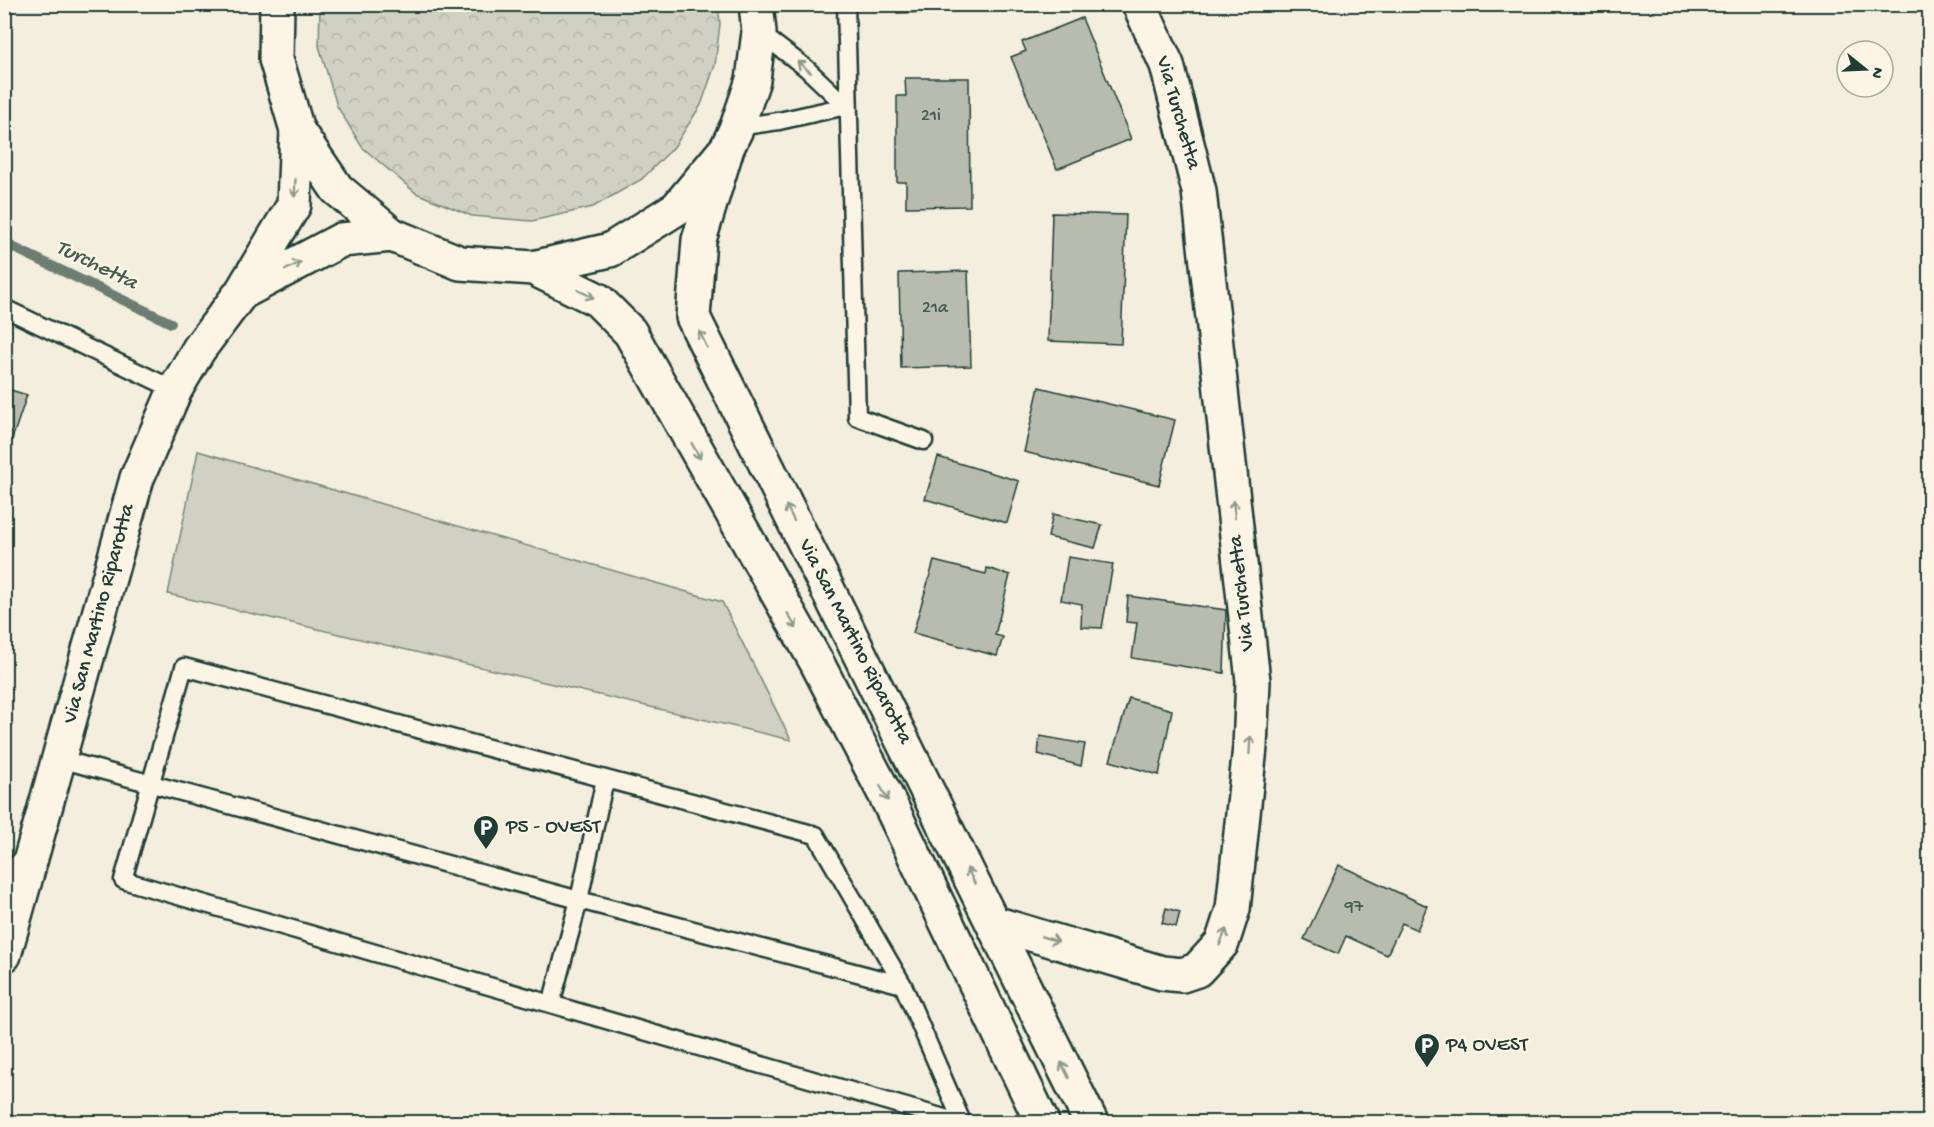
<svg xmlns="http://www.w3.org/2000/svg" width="1934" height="1127" font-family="'Gochi Hand',sans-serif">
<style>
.green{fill:#d0d1c2;stroke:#78877b;stroke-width:1.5}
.forest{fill:url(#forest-crowns);stroke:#78877b;stroke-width:1.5}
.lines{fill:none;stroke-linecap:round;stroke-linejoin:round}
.stream{stroke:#6c7d72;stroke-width:10}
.building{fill:#b8bcae;stroke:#1f3d34;stroke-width:1.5}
.service-casing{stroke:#1f3d34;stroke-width:21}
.minor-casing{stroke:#1f3d34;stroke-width:38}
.tertiary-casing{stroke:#1f3d34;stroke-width:38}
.service{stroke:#fcf5e5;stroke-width:16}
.minor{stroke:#fcf5e5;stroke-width:33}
.tertiary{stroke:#fcf5e5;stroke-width:33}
.oneway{stroke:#8e998c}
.labels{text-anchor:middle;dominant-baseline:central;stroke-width:5;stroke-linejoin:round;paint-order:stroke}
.number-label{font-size:18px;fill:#455d52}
.street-label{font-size:21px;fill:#1f3d34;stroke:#fcf5e5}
.poi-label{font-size:21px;fill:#1f3d34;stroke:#fcf5e5;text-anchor:start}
.water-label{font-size:22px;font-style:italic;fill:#465d53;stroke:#fcf5e5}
</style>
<defs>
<pattern id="forest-crowns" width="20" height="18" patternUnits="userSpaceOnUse" patternTransform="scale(1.5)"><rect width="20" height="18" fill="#d0d1c2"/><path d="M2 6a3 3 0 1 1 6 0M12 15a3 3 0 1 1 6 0" fill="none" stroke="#b2b4a7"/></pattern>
</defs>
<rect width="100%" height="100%" fill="#f3eede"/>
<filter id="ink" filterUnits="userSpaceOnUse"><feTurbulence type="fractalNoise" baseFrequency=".0167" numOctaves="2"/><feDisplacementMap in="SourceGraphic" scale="12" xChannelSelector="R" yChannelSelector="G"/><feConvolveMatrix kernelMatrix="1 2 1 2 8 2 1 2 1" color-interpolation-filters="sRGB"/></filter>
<g filter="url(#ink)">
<!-- green -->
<path class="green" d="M 198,451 L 722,602 L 791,740 L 168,594 Z"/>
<!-- forest -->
<path class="forest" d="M 320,5 L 718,5 L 720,24 L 715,65 L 701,105 L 674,147 L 642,179 L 593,207 L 532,221 L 472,216 L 416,193 L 362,147 L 337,106 L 319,46 Z"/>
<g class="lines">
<!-- stream -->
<path class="stream" d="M 4,243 L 171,323"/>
</g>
<!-- building -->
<path class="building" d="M 897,4 L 967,4 L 967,11 L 897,13 Z
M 1082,18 L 1131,139 L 1057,169 L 1011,57 L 1026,51 L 1022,42 Z
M 905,78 L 969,78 L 970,206 L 906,207 L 906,182 L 897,182 L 897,96 L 906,96 Z
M 1052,213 L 1126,215 L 1121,344 L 1048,341 Z
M 968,271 L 971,366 L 901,368 L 899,273 Z
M 1039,387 L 1175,420 L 1159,485 L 1024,452 Z
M 4,388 L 27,395 L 4,463 Z
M 938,457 L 1019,481 L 1007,523 L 925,499 Z
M 1053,514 L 1102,525 L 1095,548 L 1048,537 Z
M 1068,557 L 1113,564 L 1102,628 L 1081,627 L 1082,604 L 1061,600 Z
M 934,561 L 986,574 L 987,568 L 1010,575 L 995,635 L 1003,637 L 997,656 L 913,633 Z
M 1128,596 L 1226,610 L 1224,673 L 1132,658 L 1137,623 L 1126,622 Z
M 1129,698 L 1172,710 L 1159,775 L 1110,761 Z
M 1040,736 L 1085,744 L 1081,766 L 1038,754 Z
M 1339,865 L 1427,906 L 1417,930 L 1402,923 L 1387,955 L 1346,936 L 1338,954 L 1304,939 Z
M 1166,908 L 1180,912 L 1176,927 L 1162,923 Z"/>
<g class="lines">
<defs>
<path id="service" d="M 846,4 L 857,417 L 924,441
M 759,32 L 806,68 L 846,106
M 737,127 L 779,121 L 846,106
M 4,308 L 175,390
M 60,759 L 579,900 L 903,985
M 4,874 L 27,856
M 551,1004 L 579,900 L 605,779
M 958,1122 L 123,880 L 184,667 L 816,835 L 903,985 L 962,1122"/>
<path id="minor" d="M 241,293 L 341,240 L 392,235
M 994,923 L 1162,973 L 1182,975 L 1197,970 L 1222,943 L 1233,909 L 1250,747 L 1253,681 L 1199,191 L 1167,65 L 1139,4
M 4,955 L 137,478 L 175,390 L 199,349 L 241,293 L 294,205 L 297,130"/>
<path id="tertiary" d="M 277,4 L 276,59 L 297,130 L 337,189 L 392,235 L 460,263 L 533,268 L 610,250 L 677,208 L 727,148 L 737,127 L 753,80 L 759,32 L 756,4
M 727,148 L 699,240 L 693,317 L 1091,1122
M 533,268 L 598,300 L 630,332 L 817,663 L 886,796 L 1042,1122"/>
</defs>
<!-- service casing -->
<use href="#service" class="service-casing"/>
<!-- minor casing -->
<use href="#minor" class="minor-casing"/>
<!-- tertiary casing -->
<use href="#tertiary" class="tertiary-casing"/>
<!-- service -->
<use href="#service" class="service"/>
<!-- minor -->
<use href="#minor" class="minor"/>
<!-- tertiary -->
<use href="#tertiary" class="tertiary"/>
</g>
<!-- one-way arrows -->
<defs><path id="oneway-shaft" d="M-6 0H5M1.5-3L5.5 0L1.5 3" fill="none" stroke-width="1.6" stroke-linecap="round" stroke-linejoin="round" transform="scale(1.5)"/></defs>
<g class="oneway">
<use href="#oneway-shaft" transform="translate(804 67) rotate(-140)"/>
<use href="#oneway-shaft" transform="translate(295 188) rotate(93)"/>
<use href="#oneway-shaft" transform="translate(293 266) rotate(-28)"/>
<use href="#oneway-shaft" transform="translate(586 294) rotate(26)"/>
<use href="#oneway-shaft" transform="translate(703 339) rotate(-115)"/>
<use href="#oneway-shaft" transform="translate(696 451) rotate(61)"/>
<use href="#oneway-shaft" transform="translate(1234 509) rotate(-96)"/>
<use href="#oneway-shaft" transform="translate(790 513) rotate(-117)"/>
<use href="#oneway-shaft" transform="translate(792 621) rotate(60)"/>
<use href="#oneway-shaft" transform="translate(1250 745) rotate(-86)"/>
<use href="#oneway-shaft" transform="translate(884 793) rotate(63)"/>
<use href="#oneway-shaft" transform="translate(971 876) rotate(-116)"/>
<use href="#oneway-shaft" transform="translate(1223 937) rotate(-67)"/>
<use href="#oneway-shaft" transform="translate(1050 939) rotate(16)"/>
<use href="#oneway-shaft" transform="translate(1065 1070) rotate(-116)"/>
</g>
</g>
<!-- icons -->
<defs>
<symbol id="parking-pin" viewBox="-11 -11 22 30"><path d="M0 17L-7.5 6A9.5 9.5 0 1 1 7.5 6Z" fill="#1f3d34" stroke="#fcf5e5"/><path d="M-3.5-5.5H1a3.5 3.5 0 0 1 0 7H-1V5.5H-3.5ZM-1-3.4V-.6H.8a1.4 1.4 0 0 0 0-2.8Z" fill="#fff"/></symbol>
</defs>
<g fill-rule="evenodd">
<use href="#parking-pin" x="471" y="813" width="30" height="40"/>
<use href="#parking-pin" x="1412" y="1031" width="30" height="40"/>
</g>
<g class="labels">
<!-- number labels -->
<g class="number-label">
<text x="931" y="116">21i</text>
<text x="935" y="308">21a</text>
<text x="1354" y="907">97</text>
</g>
<!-- street labels -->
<g class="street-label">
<text transform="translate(1177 113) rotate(74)">Via Turchetta</text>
<text transform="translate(1243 593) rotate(-96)">Via Turchetta</text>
<text transform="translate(100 614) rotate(-75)">Via San Martino Riparotta</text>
<text transform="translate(854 642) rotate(63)">Via San Martino Riparotta</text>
</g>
<!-- poi labels -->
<g class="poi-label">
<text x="506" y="828">P5 - OVEST</text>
<text x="1446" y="1046">P4 OVEST</text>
</g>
<!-- water labels -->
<g class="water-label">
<text transform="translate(96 266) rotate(26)">Turchetta</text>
</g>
</g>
<!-- margin -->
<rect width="1934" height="1127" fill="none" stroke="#fcf5e5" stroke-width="24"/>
<rect x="12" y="12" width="1910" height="1103" fill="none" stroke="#1f3d34" stroke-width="2" filter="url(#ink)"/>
<!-- north arrow -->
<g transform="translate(1865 69) rotate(108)"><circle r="28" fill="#fcf5e5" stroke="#a4ab9e" stroke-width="1.5"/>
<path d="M0-4.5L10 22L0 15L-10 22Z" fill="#1f3d34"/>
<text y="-9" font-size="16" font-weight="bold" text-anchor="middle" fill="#1f3d34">N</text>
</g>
</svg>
